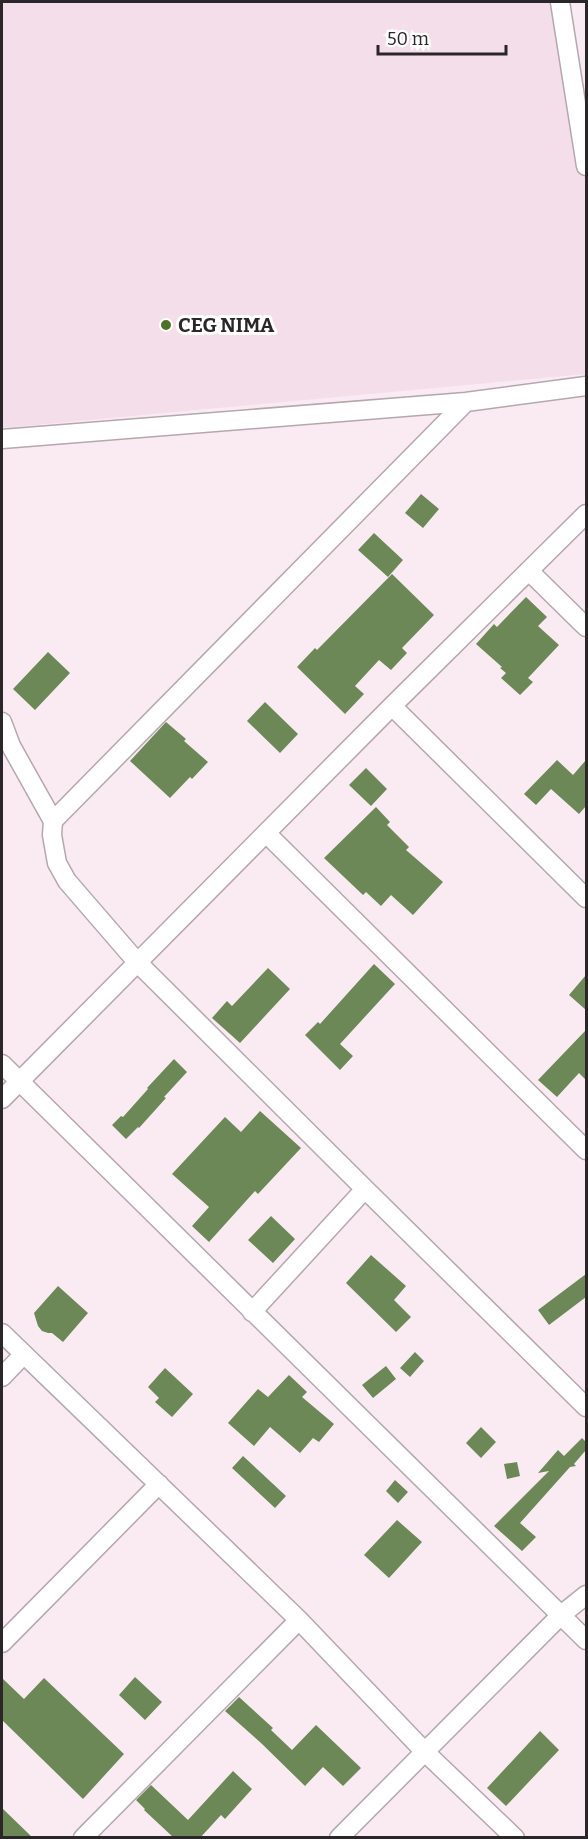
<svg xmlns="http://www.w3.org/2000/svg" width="588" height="1839" font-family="Bitter,serif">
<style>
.built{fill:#f4dee9}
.building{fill:#6c8856}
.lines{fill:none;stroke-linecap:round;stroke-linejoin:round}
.minor-casing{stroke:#b5a7ae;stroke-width:21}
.minor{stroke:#fff;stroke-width:18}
.poi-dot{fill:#4e722b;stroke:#fff;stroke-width:2}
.labels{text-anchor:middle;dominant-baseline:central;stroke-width:6;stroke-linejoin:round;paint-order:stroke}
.poi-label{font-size:20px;font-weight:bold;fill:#2b2628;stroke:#fff;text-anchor:start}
</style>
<rect width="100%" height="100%" fill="#faebf2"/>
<!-- built -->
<path class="built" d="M 2,2 L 567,2 L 586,105 L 586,374 L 2,428 Z"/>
<!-- building -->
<path class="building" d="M 421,494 L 439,509 L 423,528 L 405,513 Z
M 374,533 L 403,560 L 388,577 L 358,550 Z
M 392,574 L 434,615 L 402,648 L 407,653 L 391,670 L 379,660 L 355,686 L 364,694 L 345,714 L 297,667 L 315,648 L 317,650 Z
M 526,597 L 547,617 L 538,626 L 559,645 L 528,678 L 533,682 L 520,695 L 501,678 L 506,673 L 500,668 L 502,667 L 476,644 L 494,624 L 497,627 Z
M 48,652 L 70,673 L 35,710 L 13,689 Z
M 265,702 L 298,734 L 280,753 L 247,721 Z
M 166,722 L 186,739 L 184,741 L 208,762 L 192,779 L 190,777 L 170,798 L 130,761 Z
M 557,760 L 573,775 L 586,760 L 586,806 L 579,814 L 551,789 L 536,805 L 524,794 Z
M 366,768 L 387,789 L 371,806 L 349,785 Z
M 376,807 L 390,822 L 387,825 L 409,847 L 406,850 L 443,882 L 413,915 L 391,895 L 381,906 L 366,892 L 363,895 L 324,858 Z
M 374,964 L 395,984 L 340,1044 L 353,1056 L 340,1070 L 305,1035 L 318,1022 L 320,1024 Z
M 268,968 L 290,989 L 240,1043 L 212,1018 L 227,1001 L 232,1006 Z
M 586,975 L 586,1010 L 569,995 Z
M 586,1030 L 586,1080 L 579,1073 L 557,1097 L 538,1080 Z
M 174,1059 L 187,1072 L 164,1097 L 166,1098 L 139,1128 L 138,1127 L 126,1139 L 112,1125 L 121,1116 L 123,1117 L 148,1089 L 147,1088 Z
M 260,1111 L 301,1148 L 258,1194 L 255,1191 L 209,1242 L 192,1226 L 209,1207 L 172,1174 L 225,1117 L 241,1132 Z
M 271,1216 L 295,1239 L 273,1263 L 248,1240 Z
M 371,1255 L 406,1286 L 394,1300 L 411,1317 L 396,1332 L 346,1283 Z
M 586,1274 L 586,1297 L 549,1325 L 538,1310 Z
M 58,1286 L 88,1313 L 63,1342 L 52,1333 L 48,1333 L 42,1331 L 38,1326 L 34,1313 Z
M 415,1352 L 424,1361 L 410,1377 L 400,1368 Z
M 386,1366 L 396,1379 L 373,1398 L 362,1385 Z
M 165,1368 L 193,1394 L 172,1417 L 155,1402 L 159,1398 L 148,1387 Z
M 289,1375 L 307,1392 L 302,1397 L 334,1424 L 319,1442 L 313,1438 L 300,1453 L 270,1427 L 254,1446 L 228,1423 L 258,1389 L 268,1397 Z
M 481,1427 L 496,1442 L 481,1458 L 466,1443 Z
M 582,1438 L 586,1442 L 586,1450 L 574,1464 L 576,1466 L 570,1467 L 520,1523 L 536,1537 L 522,1551 L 494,1526 L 549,1471 L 538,1473 L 558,1450 L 564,1456 Z
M 243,1456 L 286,1496 L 275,1508 L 232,1468 Z
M 517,1462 L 520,1476 L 507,1479 L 504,1464 Z
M 395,1480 L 408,1492 L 398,1503 L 386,1491 Z
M 397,1520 L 422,1542 L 389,1578 L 364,1555 Z
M 135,1677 L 162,1702 L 145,1720 L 119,1695 Z
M 2,1678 L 24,1699 L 44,1678 L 124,1754 L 83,1799 L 2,1720 Z
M 239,1697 L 273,1728 L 271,1730 L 292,1750 L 316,1725 L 361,1768 L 343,1786 L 323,1767 L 305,1786 L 261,1743 L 225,1711 Z
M 540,1731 L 559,1750 L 506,1806 L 487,1788 Z
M 233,1771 L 252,1789 L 225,1819 L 221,1815 L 200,1838 L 174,1838 L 144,1810 L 145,1809 L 136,1800 L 151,1785 L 188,1820 Z
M 2,1808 L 33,1838 L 2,1838 Z"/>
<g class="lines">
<defs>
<path id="minor" d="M 560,2 L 586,166
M 2,439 L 466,402 L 586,386
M 529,571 L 586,627
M 392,706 L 586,898
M 2,722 L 11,746 L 53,821 L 52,835 L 57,863 L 67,881 L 137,962 L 365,1189 L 586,1407
M 53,821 L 466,402
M 266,833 L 586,1150
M 2,1064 L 586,1640
M 2,1099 L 392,706 L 586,514
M 252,1312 L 365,1189
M 2,1333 L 299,1620 L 425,1752 L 515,1838
M 2,1377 L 23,1355
M 2,1643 L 159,1484
M 83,1838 L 299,1620
M 339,1838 L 561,1615 L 586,1595"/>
</defs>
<!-- minor casing -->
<use href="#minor" class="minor-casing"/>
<!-- minor -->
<use href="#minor" class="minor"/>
</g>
<!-- markers -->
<circle class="poi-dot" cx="166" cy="325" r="6"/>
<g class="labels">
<!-- poi labels -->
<g class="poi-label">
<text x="178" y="325">CEG NIMA</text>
</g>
</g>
<!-- border -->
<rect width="588" height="1839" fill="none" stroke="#2b2628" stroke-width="6"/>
<!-- scale -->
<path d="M378 45v9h128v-9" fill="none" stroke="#2b2628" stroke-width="3"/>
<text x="387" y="45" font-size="18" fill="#2b2628" stroke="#ffffff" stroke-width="4.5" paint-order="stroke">50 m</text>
</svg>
